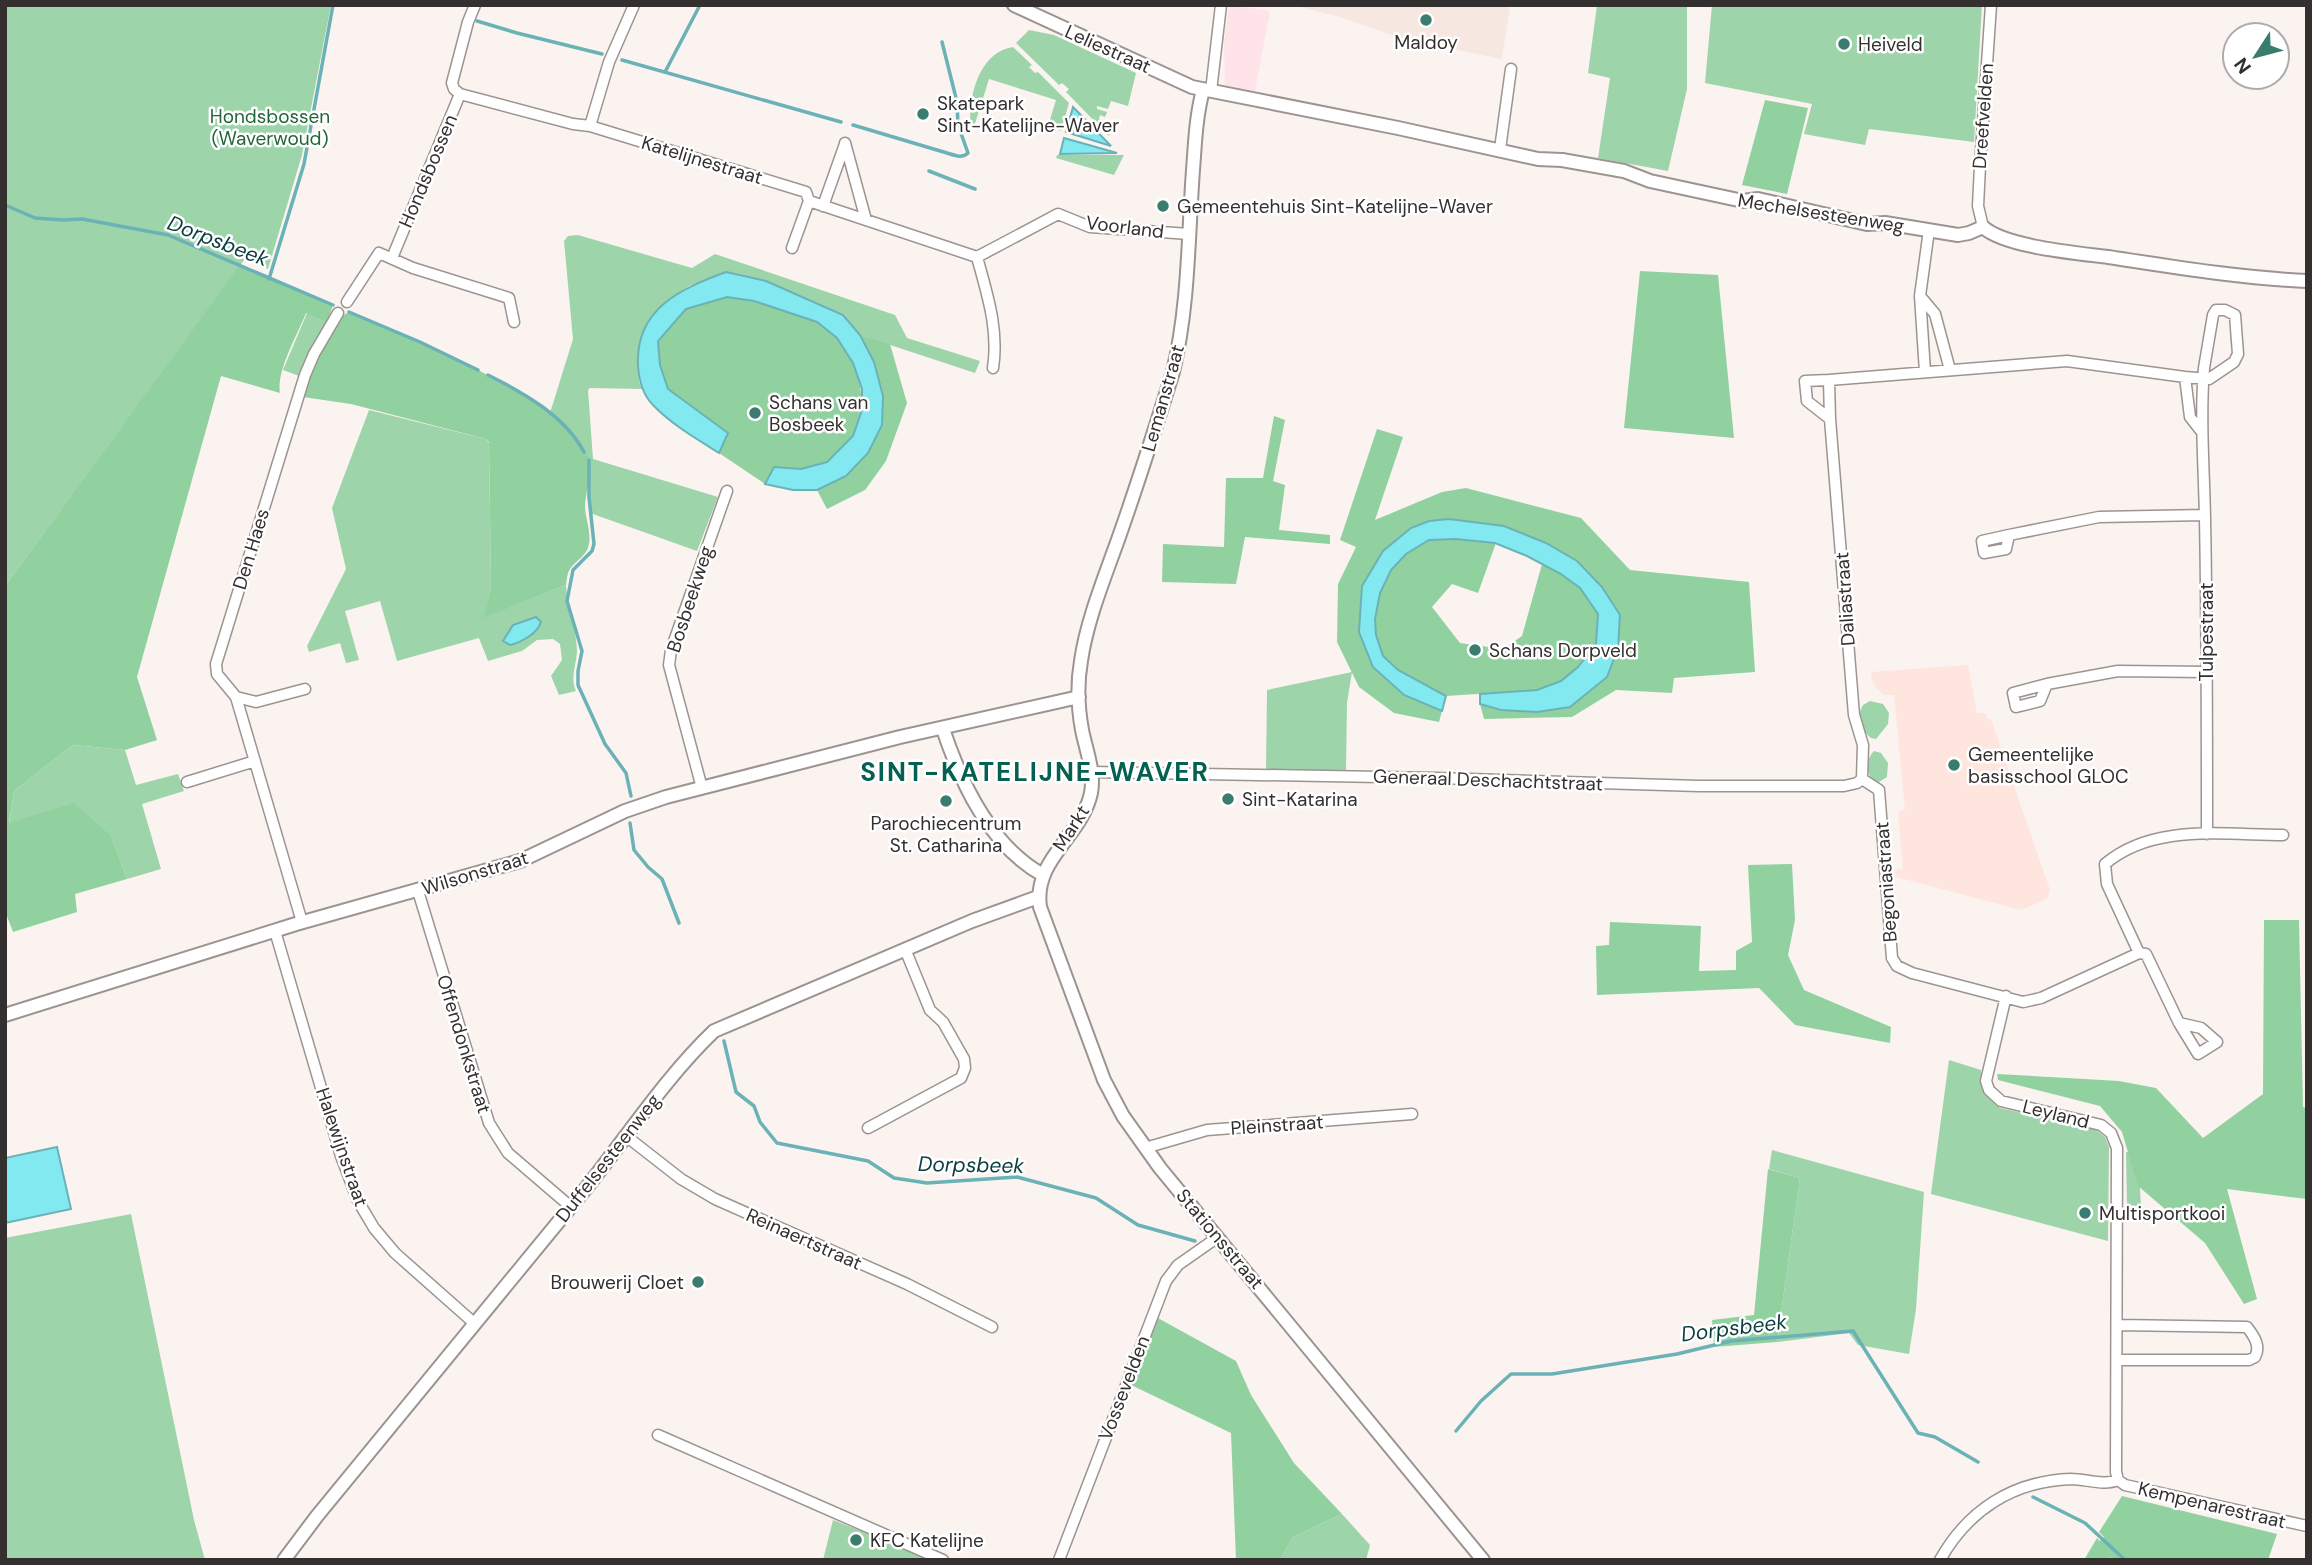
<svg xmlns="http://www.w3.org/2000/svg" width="2312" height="1565" font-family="'DM Sans',sans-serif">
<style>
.commercial{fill:#fee3e8}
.built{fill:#f6e7e0}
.education{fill:#fee5dd}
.green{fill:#9ed4aa}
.forest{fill:#91d1a0}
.water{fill:#83e9f0;stroke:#6bb2b6;stroke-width:2}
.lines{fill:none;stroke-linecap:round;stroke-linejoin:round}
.stream{stroke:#6bb2b6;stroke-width:3.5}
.minor-casing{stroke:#9b9491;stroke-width:13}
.tertiary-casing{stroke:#9b9491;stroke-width:16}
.minor{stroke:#fff;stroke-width:10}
.tertiary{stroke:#fff;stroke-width:12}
.poi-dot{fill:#3a7c6d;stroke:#fff;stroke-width:2.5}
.labels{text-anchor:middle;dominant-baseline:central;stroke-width:5;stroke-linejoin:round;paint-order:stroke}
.poi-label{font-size:19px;fill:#33302f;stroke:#fff;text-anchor:start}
.street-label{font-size:19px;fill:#33302f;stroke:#fff}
.park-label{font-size:19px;fill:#216538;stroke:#fff}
.water-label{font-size:21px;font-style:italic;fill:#0b3d40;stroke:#fff}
.district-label{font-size:26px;font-weight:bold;letter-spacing:2px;fill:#046051;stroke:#fff}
</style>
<rect width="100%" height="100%" fill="#fbf3f0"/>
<!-- commercial -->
<path class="commercial" d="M 1229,5 L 1270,11 L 1255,91 L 1225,85 L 1224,43 Z"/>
<!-- built -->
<path class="built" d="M 1292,5 L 1510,5 L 1502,59 L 1400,38 L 1340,17 Z"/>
<!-- education -->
<path class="education" d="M 1968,665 L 1977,713 L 1985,713 L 1987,719 L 1991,719 L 2050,890 L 2047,899 L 2021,910 L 1896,877 L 1895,870 L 1903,869 L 1898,811 L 1905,810 L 1894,695 L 1884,695 L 1876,688 L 1872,680 L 1871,672 Z"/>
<!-- green -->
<path class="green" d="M 5,5 L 331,5 L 302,155 L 268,269 L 244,260 L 5,586 Z
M 1597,5 L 1687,5 L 1687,89 L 1668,171 L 1598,158 L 1610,78 L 1588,73 Z
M 1712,5 L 1982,5 L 1974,142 L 1869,129 L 1865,145 L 1804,134 L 1812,104 L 1705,83 Z
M 1029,30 L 1054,35 L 1136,73 L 1128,106 L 1111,101 L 1108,109 L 1097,106 L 1097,109 L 1107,112 L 1105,117 L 1100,115 L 1099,119 L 1114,124 L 1109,136 L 1066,92 L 1069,89 L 1062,83 L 1059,85 L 1016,43 Z
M 1013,47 L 1032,65 L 1029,67 L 1035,73 L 1038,72 L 1069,103 L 1061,131 L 1048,126 L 1056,100 L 989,79 L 973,130 L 971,129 C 967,98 979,52 1013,47 Z
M 1057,155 L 1124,155 L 1114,175 L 1056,158 Z
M 578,235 L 692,268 L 715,254 L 895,315 L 907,338 L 980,361 L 975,373 L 860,335 L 842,315 L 766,282 L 727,272 L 689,286 L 669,299 L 647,322 L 639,382 L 643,389 L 590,388 L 588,390 L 593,459 L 718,497 L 697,551 L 590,513 L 589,460 L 550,413 L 573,339 L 564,241 L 568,236 Z
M 307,313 L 327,323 L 299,376 L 283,370 Z
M 369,410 L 486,439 L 489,443 L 491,588 L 485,617 L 566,585 C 567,607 577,631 577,652 C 576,666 570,678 576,691 L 559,695 L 551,676 L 562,660 L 560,644 L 553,639 L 537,640 L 522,651 L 488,661 L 479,638 L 397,661 L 380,601 L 345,611 L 359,660 L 346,663 L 340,643 L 309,652 L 307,646 L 346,569 L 332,508 Z
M 1352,672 L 1347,703 L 1346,771 L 1266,771 L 1267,690 Z
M 1870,701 L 1883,704 L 1889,713 L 1888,724 L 1876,739 L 1871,738 C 1861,731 1856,716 1863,705 Z
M 73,745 L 125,750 L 136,785 L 178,774 L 184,791 L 142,804 L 161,869 L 127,879 L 111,836 L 9,824 L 14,791 Z
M 1874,751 L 1881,753 L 1888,763 L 1887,777 L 1879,782 L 1873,781 C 1866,772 1866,759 1874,751 Z
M 1949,1060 L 1981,1070 C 1980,1088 1985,1097 2000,1108 L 2095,1129 L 2105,1137 L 2109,1147 L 2108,1241 L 1931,1194 Z
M 1772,1150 L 1924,1192 L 1916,1309 L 1909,1354 L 1858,1345 L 1849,1333 L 1777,1342 L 1800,1178 L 1769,1169 Z
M 2126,1152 L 2138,1152 L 2141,1207 L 2127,1207 Z
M 131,1214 L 194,1520 L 205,1560 L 5,1560 L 5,1238 Z
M 1342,1514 L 1370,1545 L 1366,1560 L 1280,1560 L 1293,1537 Z
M 833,1520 L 935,1560 L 823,1560 Z"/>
<!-- forest -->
<path class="forest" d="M 1765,100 L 1808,108 L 1787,194 L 1742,185 Z
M 239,266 L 333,305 L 327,323 L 306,313 C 298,334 276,371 280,393 L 221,376 L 137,677 L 157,740 L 125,750 L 73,745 L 14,791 L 9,823 L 74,803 L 111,836 L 127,879 L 75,894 L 77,912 L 13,932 L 5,911 L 5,586 Z
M 1640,271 L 1718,275 L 1734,438 L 1624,428 Z
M 727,297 C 759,302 815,313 837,338 C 860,364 869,402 854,434 C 851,440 844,445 839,450 C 835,453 831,458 827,461 C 812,471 792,468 774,467 L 765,484 L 719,453 L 727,433 L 668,389 L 660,365 L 658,341 L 686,309 Z
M 349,312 C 403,335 574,402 589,460 C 593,475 585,492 585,508 C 586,520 591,532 589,544 C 587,556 576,560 570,569 C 567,573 567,580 566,585 L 484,618 L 491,588 L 489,442 L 486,439 L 351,404 L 303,397 C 310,375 328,321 349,312 Z
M 860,335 L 890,344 L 907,403 L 886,461 L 865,490 L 827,509 L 817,490 L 846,476 L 874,362 Z
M 1274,416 L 1285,420 L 1273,481 L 1285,485 L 1279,530 L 1330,535 L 1330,544 L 1245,537 L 1236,584 L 1162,582 L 1163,544 L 1224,547 L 1226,478 L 1263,478 Z
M 1377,429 L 1403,437 L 1375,520 L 1442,492 L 1466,488 L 1581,518 L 1630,570 L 1749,582 L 1755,672 L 1674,678 L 1672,693 L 1616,690 L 1572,717 L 1484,719 L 1480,704 L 1501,710 L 1570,707 L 1607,677 L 1602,587 L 1578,561 L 1546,543 L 1504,526 L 1449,519 L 1362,586 L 1359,632 L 1373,667 L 1404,695 L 1442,711 L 1439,722 L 1394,713 L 1359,687 L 1337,642 L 1338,584 L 1356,547 L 1340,540 Z
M 1456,539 L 1496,543 L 1478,593 L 1452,584 L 1432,607 L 1460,643 L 1503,649 L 1522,636 L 1542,564 L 1561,574 L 1580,588 L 1598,614 L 1596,644 L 1578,667 L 1561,681 L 1537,690 L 1446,696 L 1399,670 L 1383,656 L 1376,635 L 1375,619 L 1380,593 L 1391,570 L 1406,554 L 1429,540 Z
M 1792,864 L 1795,920 L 1788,955 L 1804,990 L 1891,1027 L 1890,1043 L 1795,1025 L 1759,988 L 1597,995 L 1596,946 L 1609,945 L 1610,922 L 1701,926 L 1699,971 L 1736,970 L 1736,951 L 1752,942 L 1748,865 Z
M 2264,920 L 2299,920 L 2303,1107 L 2307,1108 L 2307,1199 L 2227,1189 L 2257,1299 L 2244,1304 L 2205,1243 L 2138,1186 L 2122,1132 L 2100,1106 L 1998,1080 L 1997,1074 L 2119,1081 L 2156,1088 L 2203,1138 L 2263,1094 Z
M 1768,1169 L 1800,1178 L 1777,1342 L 1714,1347 L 1712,1320 L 1754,1315 Z
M 1156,1317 L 1236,1361 L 1251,1395 L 1294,1463 L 1342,1514 L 1293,1537 L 1280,1560 L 1236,1560 L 1231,1433 L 1129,1384 Z
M 2122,1496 L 2277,1534 L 2268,1560 L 2112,1560 L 2110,1557 L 2108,1560 L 2084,1560 L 2097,1538 L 2100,1541 L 2104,1537 L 2099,1532 Z"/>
<!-- water -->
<path class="water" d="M 1073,107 L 1111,146 L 1066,132 Z
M 1064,138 L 1117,153 L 1060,154 Z
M 726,272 L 766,281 L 843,315 L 860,335 L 874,362 L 883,396 L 882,425 L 868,453 L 846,476 L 817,490 L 793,490 L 765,484 L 774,467 L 801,469 L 827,462 L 853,436 L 862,410 L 862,389 L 853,363 L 837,338 L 817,322 L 754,301 L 727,297 L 686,309 L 658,341 L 660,365 L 668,389 L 728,433 L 719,453 C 697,439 671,424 653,405 C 642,394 639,380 638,366 C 635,309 680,289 726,272 Z
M 1449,519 L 1504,526 L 1546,543 L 1577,561 L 1602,587 L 1620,615 L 1618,648 L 1607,677 L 1570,707 L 1537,712 L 1501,710 L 1480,704 L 1480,694 L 1537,690 L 1561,681 L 1578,667 L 1596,644 L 1598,614 L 1580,588 L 1561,574 L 1527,556 L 1495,543 L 1456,539 L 1429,540 L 1406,554 L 1391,570 L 1380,593 L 1375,619 L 1376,635 L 1383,656 L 1398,670 L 1446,696 L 1442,711 L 1404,695 L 1373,667 L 1359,632 L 1362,586 L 1383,551 L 1411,528 L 1429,521 Z
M 536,617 L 541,622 C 538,633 522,642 510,645 L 503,641 L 513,625 Z
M 57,1147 L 71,1209 L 5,1223 L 5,1158 Z"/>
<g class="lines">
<!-- stream -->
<path class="stream" d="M 477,21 L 517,33 L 602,54
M 622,60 L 841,122
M 665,72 L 700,5
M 853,125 L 947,153 C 954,155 962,159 968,153 L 958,125 L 957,102 L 942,42
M 929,171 L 975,189
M 5,205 L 35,218 L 63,220 L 82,219 L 168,235 L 333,305
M 269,279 L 304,164 L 333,5
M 349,312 L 420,342 L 478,370
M 488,375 C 524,393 565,416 584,452
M 589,460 L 589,497 L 594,544 L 592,551 L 573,570 L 567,601 L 582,651 L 578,671 L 578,685 L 605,744 L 626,773 L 631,796
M 630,823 L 634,850 L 648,867 L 662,879 L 679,923
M 724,1041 L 736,1092 L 754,1106 L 760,1122 L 777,1143 L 868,1161 L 894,1178 L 927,1183 L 1017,1177 L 1096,1198 L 1138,1225 L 1195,1241
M 1456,1431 L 1481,1401 L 1511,1374 L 1552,1374 L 1677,1354 L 1731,1341 L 1853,1331 L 1918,1433 L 1935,1437 L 1978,1462
M 2033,1497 L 2085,1523 L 2125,1560"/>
<defs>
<path id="minor" d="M 1211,91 L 1221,5
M 460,94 L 454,89 L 452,83 L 468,22 L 475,5
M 590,126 L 806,192 L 809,201 L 977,257
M 845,143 L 866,220
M 1500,149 L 1511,69
M 823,206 L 845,144
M 1983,227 L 1978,206 L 1980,166 L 1991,5
M 792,248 L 809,201
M 392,258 L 460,94 L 573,124 L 590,126 L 609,62 L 634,5
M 1920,296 L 1935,314 L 1950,370
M 347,302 L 379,253 L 413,268 L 509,298 L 514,322
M 993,368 C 999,329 987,294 977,257 L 1058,214 L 1090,227 L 1189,234
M 1925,372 L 1920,296 L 1929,230
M 2185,377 L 2190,417 L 2201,431
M 1829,380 L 1805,381 L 1807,401 L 1830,419
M 2009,535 L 1982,541 L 1984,553 L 2006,549 L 2009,535 L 2099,517 L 2205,515
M 2047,684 L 2013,693 L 2016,707 L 2040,701 L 2047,684 L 2118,671 L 2206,672
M 236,697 L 256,702 L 305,689
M 1091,772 L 1436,778 L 1699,786 L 1844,786 L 1857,783 L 1862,779
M 1862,779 L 1863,745 L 1854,715 L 1830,419 L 1829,380 L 2067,361 L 2185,377 L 2209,379 L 2234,362 L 2238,354 L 2235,315 L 2225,310 L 2216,310 L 2213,315 L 2204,368 C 2200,418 2204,468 2205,518 C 2207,623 2207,728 2207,834
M 1862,779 L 1879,790 L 1892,958 L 1897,966 L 1912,973 L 2023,1002 L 2041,998 L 2139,953 L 2107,884 L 2105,864 C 2153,823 2224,835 2283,835
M 187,782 L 255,761
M 702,788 L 669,665 L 671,650 L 727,491
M 418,891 L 489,1123 L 508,1153 L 571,1207
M 302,922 L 236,697 L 217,674 L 216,664 L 305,375 L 314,354 L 338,313
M 275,931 L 341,1156 L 358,1201 L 374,1228 L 395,1253 L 474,1323
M 2139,953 L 2146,954 L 2179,1023 L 2198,1054 L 2217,1042 L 2201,1028 L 2179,1023
M 2006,996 L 1986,1081 L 1989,1090 L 2001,1101 L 2101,1125 L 2111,1133 L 2117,1148 L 2116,1472 L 2118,1480
M 868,1128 L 961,1078 L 965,1068 L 964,1059 L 943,1022 L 930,1010 L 905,949
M 626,1136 L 681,1179 L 715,1199 L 907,1284 L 992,1327
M 1145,1148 L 1207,1130 L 1412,1114
M 2117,1360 L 2249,1360 L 2255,1357 C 2261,1346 2254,1336 2247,1327 L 2118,1325
M 658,1435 L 943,1560
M 1059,1560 L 1166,1281 L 1178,1265 L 1218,1237
M 1940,1560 C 1968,1510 2013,1481 2071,1479 C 2086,1479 2104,1486 2118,1480 L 2125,1485 L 2307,1526"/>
<path id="tertiary" d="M 1014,5 L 1192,87 L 1398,128 L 1538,159 L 1562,160 L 1624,171 L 1650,181 L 1743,201 L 1758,199 L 1867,224 L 1885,223 L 1958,235 L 1969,233 L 1983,227 C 2005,247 2077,253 2108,257 C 2174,267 2240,278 2307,281
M 1203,90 C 1196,116 1195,143 1193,170 C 1188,238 1189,305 1173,372 C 1156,426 1139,480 1120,534 C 1106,574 1087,619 1081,661 C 1077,684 1078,708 1082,730 C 1086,750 1095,772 1091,793 C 1082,836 1033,859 1040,907 L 1104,1080 L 1123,1116 L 1160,1168 L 1483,1560
M 943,729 C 961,783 990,846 1043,875
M 5,1015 L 296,924 L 520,861 L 625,811 L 666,797 L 900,737 L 1079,697
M 284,1560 L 317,1516 L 587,1187 C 629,1134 666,1077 714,1031 L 972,921 L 1038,897"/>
</defs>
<!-- minor casing -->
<use href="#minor" class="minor-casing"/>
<!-- tertiary casing -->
<use href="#tertiary" class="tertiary-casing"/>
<!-- minor -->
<use href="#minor" class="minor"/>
<!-- tertiary -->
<use href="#tertiary" class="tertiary"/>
</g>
<!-- markers -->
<g class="poi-dot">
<circle cx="1426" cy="20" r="7"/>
<circle cx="1844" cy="44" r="7"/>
<circle cx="923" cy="114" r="7"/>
<circle cx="1163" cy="206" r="7"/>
<circle cx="755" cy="413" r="7"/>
<circle cx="1475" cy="650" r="7"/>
<circle cx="1954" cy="765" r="7"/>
<circle cx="1228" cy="799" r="7"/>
<circle cx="946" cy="801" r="7"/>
<circle cx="2085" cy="1213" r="7"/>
<circle cx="698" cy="1282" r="7"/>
<circle cx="856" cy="1540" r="7"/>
</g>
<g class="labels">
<!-- poi labels -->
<g class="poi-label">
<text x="1426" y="42" text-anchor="middle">Maldoy</text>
<text x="1858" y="44">Heiveld</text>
<text x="937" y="103">Skatepark<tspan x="937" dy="22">Sint-Katelijne-Waver</tspan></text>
<text x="1177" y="206">Gemeentehuis Sint-Katelijne-Waver</text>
<text x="769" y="402">Schans van<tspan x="769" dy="22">Bosbeek</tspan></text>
<text x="1489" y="650">Schans Dorpveld</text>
<text x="1968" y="754">Gemeentelijke<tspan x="1968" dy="22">basisschool GLOC</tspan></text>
<text x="1242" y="799">Sint-Katarina</text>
<text x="946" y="823" text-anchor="middle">Parochiecentrum<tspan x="946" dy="22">St. Catharina</tspan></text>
<text x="2099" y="1213">Multisportkooi</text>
<text x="684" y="1282" text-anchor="end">Brouwerij Cloet</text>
<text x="870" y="1540">KFC Katelijne</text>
</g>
<!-- street labels -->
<g class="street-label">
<text transform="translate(1108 49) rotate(24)">Leliestraat</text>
<text transform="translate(1983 116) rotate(-86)">Dreefvelden</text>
<text transform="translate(702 160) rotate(17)">Katelijnestraat</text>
<text transform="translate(428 171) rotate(-67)">Hondsbossen</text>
<text transform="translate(1821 213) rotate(9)">Mechelsesteenweg</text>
<text transform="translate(1125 227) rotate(7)">Voorland</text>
<text transform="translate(1163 398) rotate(-74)">Lemanstraat</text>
<text transform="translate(251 549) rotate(-73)">Den Haes</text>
<text transform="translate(690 599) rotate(-72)">Bosbeekweg</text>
<text transform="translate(1845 599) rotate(-94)">Daliastraat</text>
<text transform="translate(2206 632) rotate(-90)">Tulpestraat</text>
<text transform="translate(1488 780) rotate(2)">Generaal Deschachtstraat</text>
<text transform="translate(1071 828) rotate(-57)">Markt</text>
<text transform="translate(475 873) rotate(-17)">Wilsonstraat</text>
<text transform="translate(1886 882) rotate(-94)">Begoniastraat</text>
<text transform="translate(464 1044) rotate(73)">Offendonkstraat</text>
<text transform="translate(2056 1114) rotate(14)">Leyland</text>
<text transform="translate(1277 1125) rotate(-4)">Pleinstraat</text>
<text transform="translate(342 1147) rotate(71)">Halewijnstraat</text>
<text transform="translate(608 1158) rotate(-52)">Duffelsesteenweg</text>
<text transform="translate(804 1239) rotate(24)">Reinaertstraat</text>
<text transform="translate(1220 1239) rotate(50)">Stationsstraat</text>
<text transform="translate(1124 1388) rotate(-69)">Vossevelden</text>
<text transform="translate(2212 1505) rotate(13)">Kempenarestraat</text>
</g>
<!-- park labels -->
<g class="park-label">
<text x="270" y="116">Hondsbossen<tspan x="270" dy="22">(Waverwoud)</tspan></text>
</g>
<!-- water labels -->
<g class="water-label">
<text transform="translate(218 241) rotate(21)">Dorpsbeek</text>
<text transform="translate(971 1165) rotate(1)">Dorpsbeek</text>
<text transform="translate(1734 1328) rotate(-7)">Dorpsbeek</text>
</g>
<!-- district labels -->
<g class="district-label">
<text x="1035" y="772">SINT-KATELIJNE-WAVER</text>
</g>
</g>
<!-- border -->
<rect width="2312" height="1565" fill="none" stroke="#33302f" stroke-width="14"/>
<!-- north arrow -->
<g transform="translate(2256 56) rotate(234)"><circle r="33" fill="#ffffff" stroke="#adacac" stroke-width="2"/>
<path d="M0-5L12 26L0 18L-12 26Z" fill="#3a7c6d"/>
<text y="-10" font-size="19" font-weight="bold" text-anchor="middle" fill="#33302f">N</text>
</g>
</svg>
